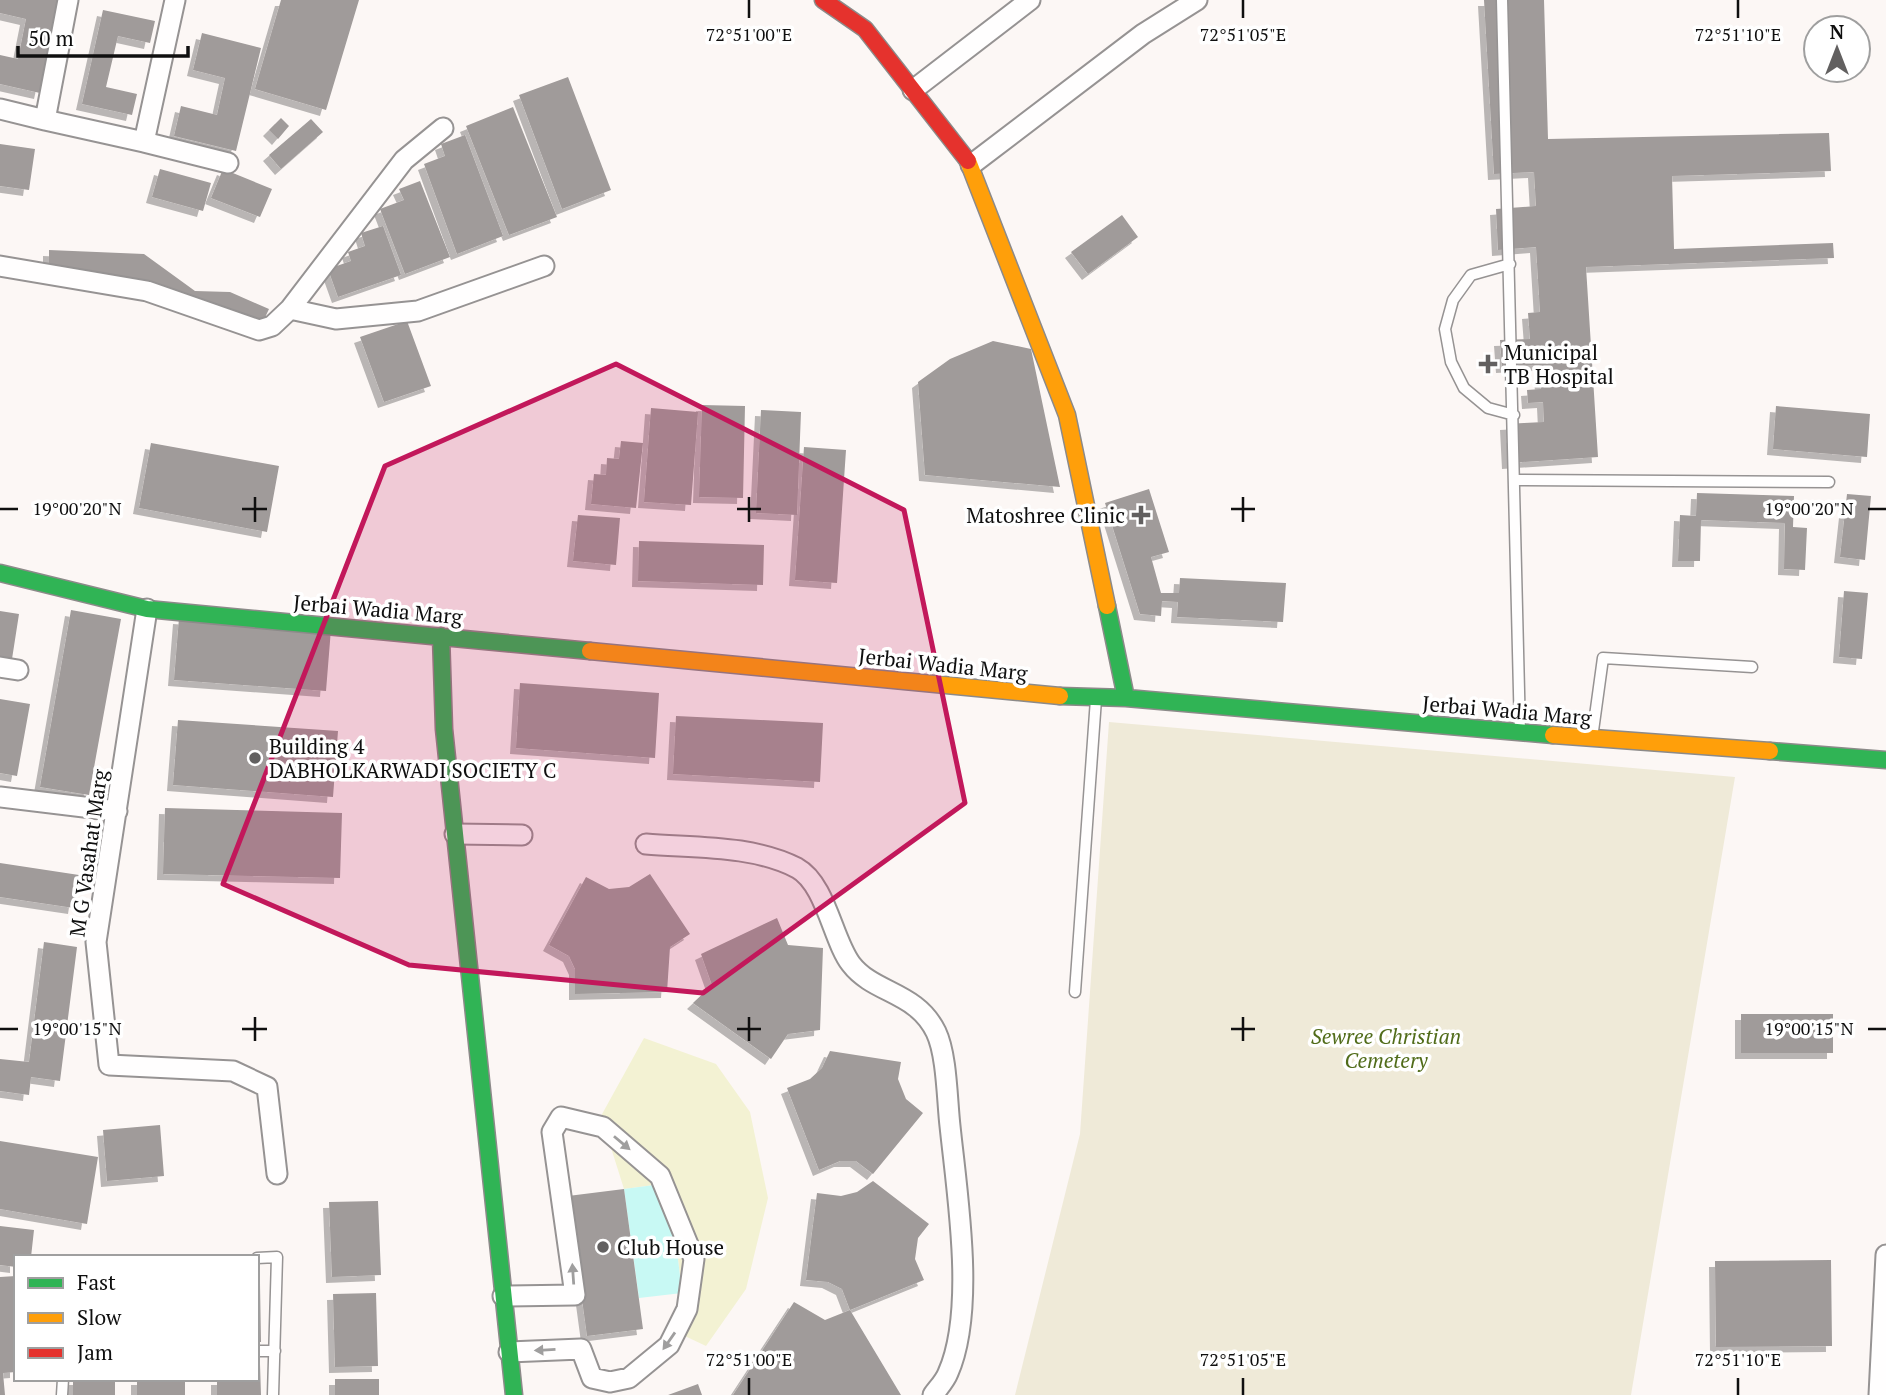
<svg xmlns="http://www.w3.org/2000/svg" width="1886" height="1395" font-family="'PT Serif',serif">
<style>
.green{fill:#f3f2d3}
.cemetery{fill:#efead8}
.water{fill:#c8f9f4}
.building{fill:#a09b9a;filter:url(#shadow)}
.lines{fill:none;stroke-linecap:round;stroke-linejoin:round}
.lane-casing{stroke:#969393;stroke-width:13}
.street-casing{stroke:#969393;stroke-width:23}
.fast-casing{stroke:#8c8a89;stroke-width:19}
.slow-casing{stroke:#8c8a89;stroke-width:19}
.jam-casing{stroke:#8c8a89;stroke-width:19}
.lane{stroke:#fffefe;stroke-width:10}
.street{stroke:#fffefe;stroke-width:19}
.fast{stroke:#30b455;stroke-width:16}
.slow{stroke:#ff9f0a;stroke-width:16}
.jam{stroke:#e5322d;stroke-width:16}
.oneway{fill:#9f9e9e}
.marked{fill:#c2185b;fill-opacity:0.2;stroke:#c2185b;stroke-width:5;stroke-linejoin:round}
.ticks{fill:none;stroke:#0f0f0f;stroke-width:2.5}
.poi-dot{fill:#626060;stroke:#fff;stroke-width:2.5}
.labels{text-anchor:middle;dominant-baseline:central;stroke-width:7;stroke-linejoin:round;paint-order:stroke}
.poi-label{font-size:21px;fill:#0f0f0f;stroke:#fff;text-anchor:start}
.street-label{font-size:21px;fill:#0f0f0f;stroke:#fff}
.park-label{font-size:21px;font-style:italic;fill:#516c1a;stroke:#fff}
.ticks-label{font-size:18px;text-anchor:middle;fill:#0f0f0f;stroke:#fff;stroke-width:7;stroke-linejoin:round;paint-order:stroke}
</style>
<defs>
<filter id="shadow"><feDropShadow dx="-6" dy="6" stdDeviation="0" flood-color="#0004"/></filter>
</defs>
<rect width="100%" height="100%" fill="#fcf7f5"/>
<!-- green -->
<path class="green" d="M 644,1038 L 716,1064 L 750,1112 L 768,1198 L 746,1289 L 706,1346 L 670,1329 L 682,1293 L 669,1183 L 624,1189 L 601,1116 Z"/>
<!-- cemetery -->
<path class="cemetery" d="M 1109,722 L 1735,777 L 1631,1395 L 1015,1395 L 1080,1134 Z"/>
<!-- water -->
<path class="water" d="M 669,1183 L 682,1293 L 639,1298 L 624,1189 Z"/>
<!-- building -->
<path class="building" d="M 0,0 L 61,0 L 40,93 L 0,84 L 0,55 L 18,59 L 26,19 L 0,13 Z
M 281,0 L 359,0 L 326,110 L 255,89 Z
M 1484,0 L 1544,0 L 1548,139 L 1829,133 L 1831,171 L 1672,176 L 1674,249 L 1833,243 L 1834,258 L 1586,267 L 1598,457 L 1508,463 L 1506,424 L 1544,422 L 1543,402 L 1528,403 L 1527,390 L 1541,389 L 1540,365 L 1502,367 L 1500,340 L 1530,339 L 1528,313 L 1540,312 L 1536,247 L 1498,250 L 1496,209 L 1536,206 L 1534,172 L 1494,174 Z
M 103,10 L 155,21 L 150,43 L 118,36 L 106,87 L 137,94 L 132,115 L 82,104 Z
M 202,33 L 261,48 L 236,151 L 174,136 L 181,106 L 217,115 L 225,78 L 193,70 Z
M 568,77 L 611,190 L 562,209 L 519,95 Z
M 513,107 L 557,217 L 509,235 L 466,126 Z
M 281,118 L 289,126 L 278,139 L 269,130 Z
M 311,119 L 323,132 L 281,169 L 269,155 Z
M 465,135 L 503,236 L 457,254 L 424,164 L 445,156 L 441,144 Z
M 0,144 L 35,149 L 29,190 L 0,186 Z
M 160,169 L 211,183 L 203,211 L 152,197 Z
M 223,169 L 272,189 L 260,217 L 211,198 Z
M 420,181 L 450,257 L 405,274 L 380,209 L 404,200 L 399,189 Z
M 1122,215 L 1138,237 L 1088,274 L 1071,252 Z
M 383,226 L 401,275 L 338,297 L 328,269 L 351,261 L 348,252 L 365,246 L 361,233 Z
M 49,250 L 144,254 L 195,291 L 230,292 L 269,309 L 261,326 L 49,267 Z
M 407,321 L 431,386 L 384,402 L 360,337 Z
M 993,341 L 1031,349 L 1060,487 L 925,475 L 918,382 L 950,359 Z
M 702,405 L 745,406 L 743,498 L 699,497 Z
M 1776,406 L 1870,414 L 1867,457 L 1773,449 Z
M 651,408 L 698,412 L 691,505 L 644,502 Z
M 761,410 L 801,412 L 797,515 L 756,513 Z
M 621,441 L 643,443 L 636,508 L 591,504 L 594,474 L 606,475 L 607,458 L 619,459 Z
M 151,443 L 279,466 L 267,532 L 139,508 Z
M 804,447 L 846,450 L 837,583 L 795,580 Z
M 1149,489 L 1169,552 L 1151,557 L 1161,593 L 1179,593 L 1180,578 L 1286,583 L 1283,622 L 1177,617 L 1178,602 L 1162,601 L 1161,616 L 1140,614 L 1105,503 Z
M 1697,493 L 1794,496 L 1793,527 L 1807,528 L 1805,570 L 1784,569 L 1785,523 L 1701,520 L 1700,561 L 1678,561 L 1680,515 L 1696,516 Z
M 1847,494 L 1871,496 L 1865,560 L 1840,557 Z
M 578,515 L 620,518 L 616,565 L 573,561 Z
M 639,541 L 764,545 L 763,585 L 638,581 Z
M 1844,591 L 1868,593 L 1862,659 L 1839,657 Z
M 71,610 L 121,619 L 89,795 L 40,787 Z
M 0,611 L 19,614 L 12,659 L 0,657 Z
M 179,618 L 331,629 L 326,691 L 174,680 Z
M 520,683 L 659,693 L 655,758 L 516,748 Z
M 0,699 L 30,704 L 17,776 L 0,773 Z
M 676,716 L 823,723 L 820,782 L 673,774 Z
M 178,720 L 338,731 L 333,797 L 173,785 Z
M 165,808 L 342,813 L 340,878 L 163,874 Z
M 0,863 L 79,875 L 74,908 L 0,897 Z
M 650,874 L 690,934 L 670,947 L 667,992 L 575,994 L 575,969 L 569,956 L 549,945 L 586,877 L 609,889 L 629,887 Z
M 777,918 L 788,945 L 823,948 L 820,1030 L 788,1034 L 771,1059 L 693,1003 L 712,985 L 701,954 Z
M 44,942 L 77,947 L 60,1081 L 31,1077 L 29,1095 L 0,1091 L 0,1059 L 29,1062 Z
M 1741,1014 L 1833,1014 L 1833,1053 L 1741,1053 Z
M 830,1051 L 901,1062 L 898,1079 L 906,1099 L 923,1113 L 873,1174 L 856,1161 L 840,1161 L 819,1170 L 787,1088 L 810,1079 L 822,1068 Z
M 160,1125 L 164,1176 L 107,1181 L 103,1130 Z
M 0,1141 L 98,1157 L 87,1224 L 0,1209 Z
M 873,1181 L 929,1224 L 918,1238 L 915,1259 L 924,1280 L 850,1310 L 842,1289 L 828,1282 L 806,1280 L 817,1193 L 841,1196 L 857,1192 Z
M 624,1189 L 643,1329 L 587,1336 L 568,1196 Z
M 378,1201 L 381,1275 L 332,1277 L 329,1202 Z
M 0,1226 L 34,1230 L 31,1257 L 16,1257 L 16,1267 L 0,1265 Z
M 1831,1260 L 1832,1346 L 1716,1347 L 1715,1261 Z
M 16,1276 L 16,1372 L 3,1373 L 5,1395 L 0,1395 L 0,1277 Z
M 257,1284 L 260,1284 L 261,1342 L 257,1342 Z
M 376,1293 L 378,1366 L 335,1367 L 333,1294 Z
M 794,1302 L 825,1320 L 850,1310 L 901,1395 L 733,1395 Z
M 257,1364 L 260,1364 L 261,1395 L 217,1395 L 217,1379 L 257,1379 Z
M 73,1379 L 115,1379 L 115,1395 L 73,1395 Z
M 137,1379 L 185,1379 L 185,1395 L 137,1395 Z
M 335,1379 L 379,1379 L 379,1395 L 335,1395 Z
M 698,1384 L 702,1395 L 668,1395 Z"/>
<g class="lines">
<defs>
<path id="lane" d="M 1502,0 L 1520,732
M 1510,264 L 1471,275 L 1453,300 L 1445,329 L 1451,362 L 1464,388 L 1488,408 L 1514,415
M 1516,480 L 1829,482
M 1592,738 L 1603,658 L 1752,667
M 1075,992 L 1096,699
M 257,1258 L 277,1257 L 273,1395
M 257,1351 L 275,1351
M 62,1395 L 63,1379"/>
<path id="street" d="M 913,90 L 1030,0
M 0,109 L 45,120 L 68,0
M 45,120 L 144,142 L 175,0
M 144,142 L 228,163
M 971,165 L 1143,34 L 1197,0
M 0,266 L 147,291 L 259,330 L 272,326 L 290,309 L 336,319 L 418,311 L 544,266
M 290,309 L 404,160 L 443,128
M 147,609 L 96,942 L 109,1065 L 233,1071 L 267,1087 L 277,1174
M 0,667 L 18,670
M 0,797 L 117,811
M 455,834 L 522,835
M 646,844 C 694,848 753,845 797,868 C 826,884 833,941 851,964 C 874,994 916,991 936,1032 C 947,1055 947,1100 950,1126 C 957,1194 976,1310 948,1373 C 945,1381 938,1388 933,1395
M 503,1296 L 575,1295 L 552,1132 L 561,1117 L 603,1127 L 660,1176 L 694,1259 L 687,1309 L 669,1345 L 629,1378 L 610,1382 L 592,1378 L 581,1349 L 509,1352
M 1879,1395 L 1886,1255"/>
<path id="fast" d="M 0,573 L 147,609 L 590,651
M 1107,606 L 1126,698
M 441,636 L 444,729 L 514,1395
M 1060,696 L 1126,698 L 1553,735
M 1770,751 L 1886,760"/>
<path id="slow" d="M 968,161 L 1067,415 L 1107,606
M 590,651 L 1060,696
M 1553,735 L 1770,751"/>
<path id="jam" d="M 823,0 L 865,29 L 968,161"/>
</defs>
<!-- lane casing -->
<use href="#lane" class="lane-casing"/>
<!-- street casing -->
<use href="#street" class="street-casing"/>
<!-- fast casing -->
<use href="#fast" class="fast-casing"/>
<!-- slow casing -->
<use href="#slow" class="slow-casing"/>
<!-- jam casing -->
<use href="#jam" class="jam-casing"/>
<!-- lane -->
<use href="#lane" class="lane"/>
<!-- street -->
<use href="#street" class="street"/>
<!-- fast -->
<use href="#fast" class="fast"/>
<!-- slow -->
<use href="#slow" class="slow"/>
<!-- jam -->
<use href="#jam" class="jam"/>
</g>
<!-- one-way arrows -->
<defs><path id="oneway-solid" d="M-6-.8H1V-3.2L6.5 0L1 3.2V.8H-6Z" transform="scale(1.75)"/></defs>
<g class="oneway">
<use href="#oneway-solid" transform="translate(622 1143) rotate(40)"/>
<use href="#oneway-solid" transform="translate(573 1274) rotate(-94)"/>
<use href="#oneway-solid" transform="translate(669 1341) rotate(125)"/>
<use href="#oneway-solid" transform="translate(545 1350) rotate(177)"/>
</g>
<!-- marked area -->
<path class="marked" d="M 616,364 L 904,510 L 965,803 L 703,993 L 409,965 L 223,884 L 385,466 Z"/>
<!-- ticks -->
<path class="ticks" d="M 749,0 L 749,18M 1243,0 L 1243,18M 1738,0 L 1738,18M 255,497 L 255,522M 749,497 L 749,522M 1243,497 L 1243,522M 0,509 L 18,509M 242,509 L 267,509M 737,509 L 761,509M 1231,509 L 1255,509M 1868,509 L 1886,509M 255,1017 L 255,1041M 749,1017 L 749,1041M 1243,1017 L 1243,1041M 0,1029 L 18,1029M 242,1029 L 267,1029M 737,1029 L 761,1029M 1231,1029 L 1255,1029M 1868,1029 L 1886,1029M 749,1378 L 749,1395M 1243,1378 L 1243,1395M 1738,1378 L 1738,1395"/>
<!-- markers -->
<g class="poi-dot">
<path d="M1484.5 353.5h7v7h7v7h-7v7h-7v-7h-7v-7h7z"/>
<path d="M1137.5 504.5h7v7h7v7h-7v7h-7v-7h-7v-7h7z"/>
<circle cx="255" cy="758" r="7"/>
<circle cx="603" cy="1247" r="7"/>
</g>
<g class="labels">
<!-- poi labels -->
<g class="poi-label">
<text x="1504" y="352">Municipal<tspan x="1504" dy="24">TB Hospital</tspan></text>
<text x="1125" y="515" text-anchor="end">Matoshree Clinic</text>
<text x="269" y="746">Building 4<tspan x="269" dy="24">DABHOLKARWADI SOCIETY C</tspan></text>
<text x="617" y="1247">Club House</text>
</g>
<!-- street labels -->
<g class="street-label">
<text transform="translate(378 609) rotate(5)">Jerbai Wadia Marg</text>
<text transform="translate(943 664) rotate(6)">Jerbai Wadia Marg</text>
<text transform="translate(1507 710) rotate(5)">Jerbai Wadia Marg</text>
<text transform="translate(88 853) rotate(-82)">M G Vasahat Marg</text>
</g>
<!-- park labels -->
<g class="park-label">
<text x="1386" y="1036">Sewree Christian<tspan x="1386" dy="24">Cemetery</tspan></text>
</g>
</g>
<g class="ticks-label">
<text x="749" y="41">72°51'00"E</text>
<text x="1243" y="41">72°51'05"E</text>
<text x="1738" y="41">72°51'10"E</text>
<text x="77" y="515">19°00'20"N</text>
<text x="1809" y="515">19°00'20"N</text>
<text x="77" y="1035">19°00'15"N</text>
<text x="1809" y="1035">19°00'15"N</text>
<text x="749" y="1366">72°51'00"E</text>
<text x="1243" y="1366">72°51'05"E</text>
<text x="1738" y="1366">72°51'10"E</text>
</g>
<!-- legend -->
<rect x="14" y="1255" width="245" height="126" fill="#ffffff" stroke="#9f9f9f" stroke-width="2"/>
<rect x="28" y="1278" width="35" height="10" fill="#30b455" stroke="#9f9f9f" stroke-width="2"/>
<text x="77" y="1290" font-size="21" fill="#0f0f0f">Fast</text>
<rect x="28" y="1313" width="35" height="10" fill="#ff9f0a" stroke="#9f9f9f" stroke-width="2"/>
<text x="77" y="1325" font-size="21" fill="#0f0f0f">Slow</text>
<rect x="28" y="1348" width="35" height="10" fill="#e5322d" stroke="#9f9f9f" stroke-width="2"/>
<text x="77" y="1360" font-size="21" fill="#0f0f0f">Jam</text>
<!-- north arrow -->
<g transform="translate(1837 49)"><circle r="33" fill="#ffffff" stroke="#9f9f9f" stroke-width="2"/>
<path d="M0-5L12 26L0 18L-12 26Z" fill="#626060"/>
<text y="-10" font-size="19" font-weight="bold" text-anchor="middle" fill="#0f0f0f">N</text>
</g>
<!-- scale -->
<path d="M18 46v10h170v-10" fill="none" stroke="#0f0f0f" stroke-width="3.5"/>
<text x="28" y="46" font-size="21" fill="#0f0f0f" stroke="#ffffff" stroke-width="5" paint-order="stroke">50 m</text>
</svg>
